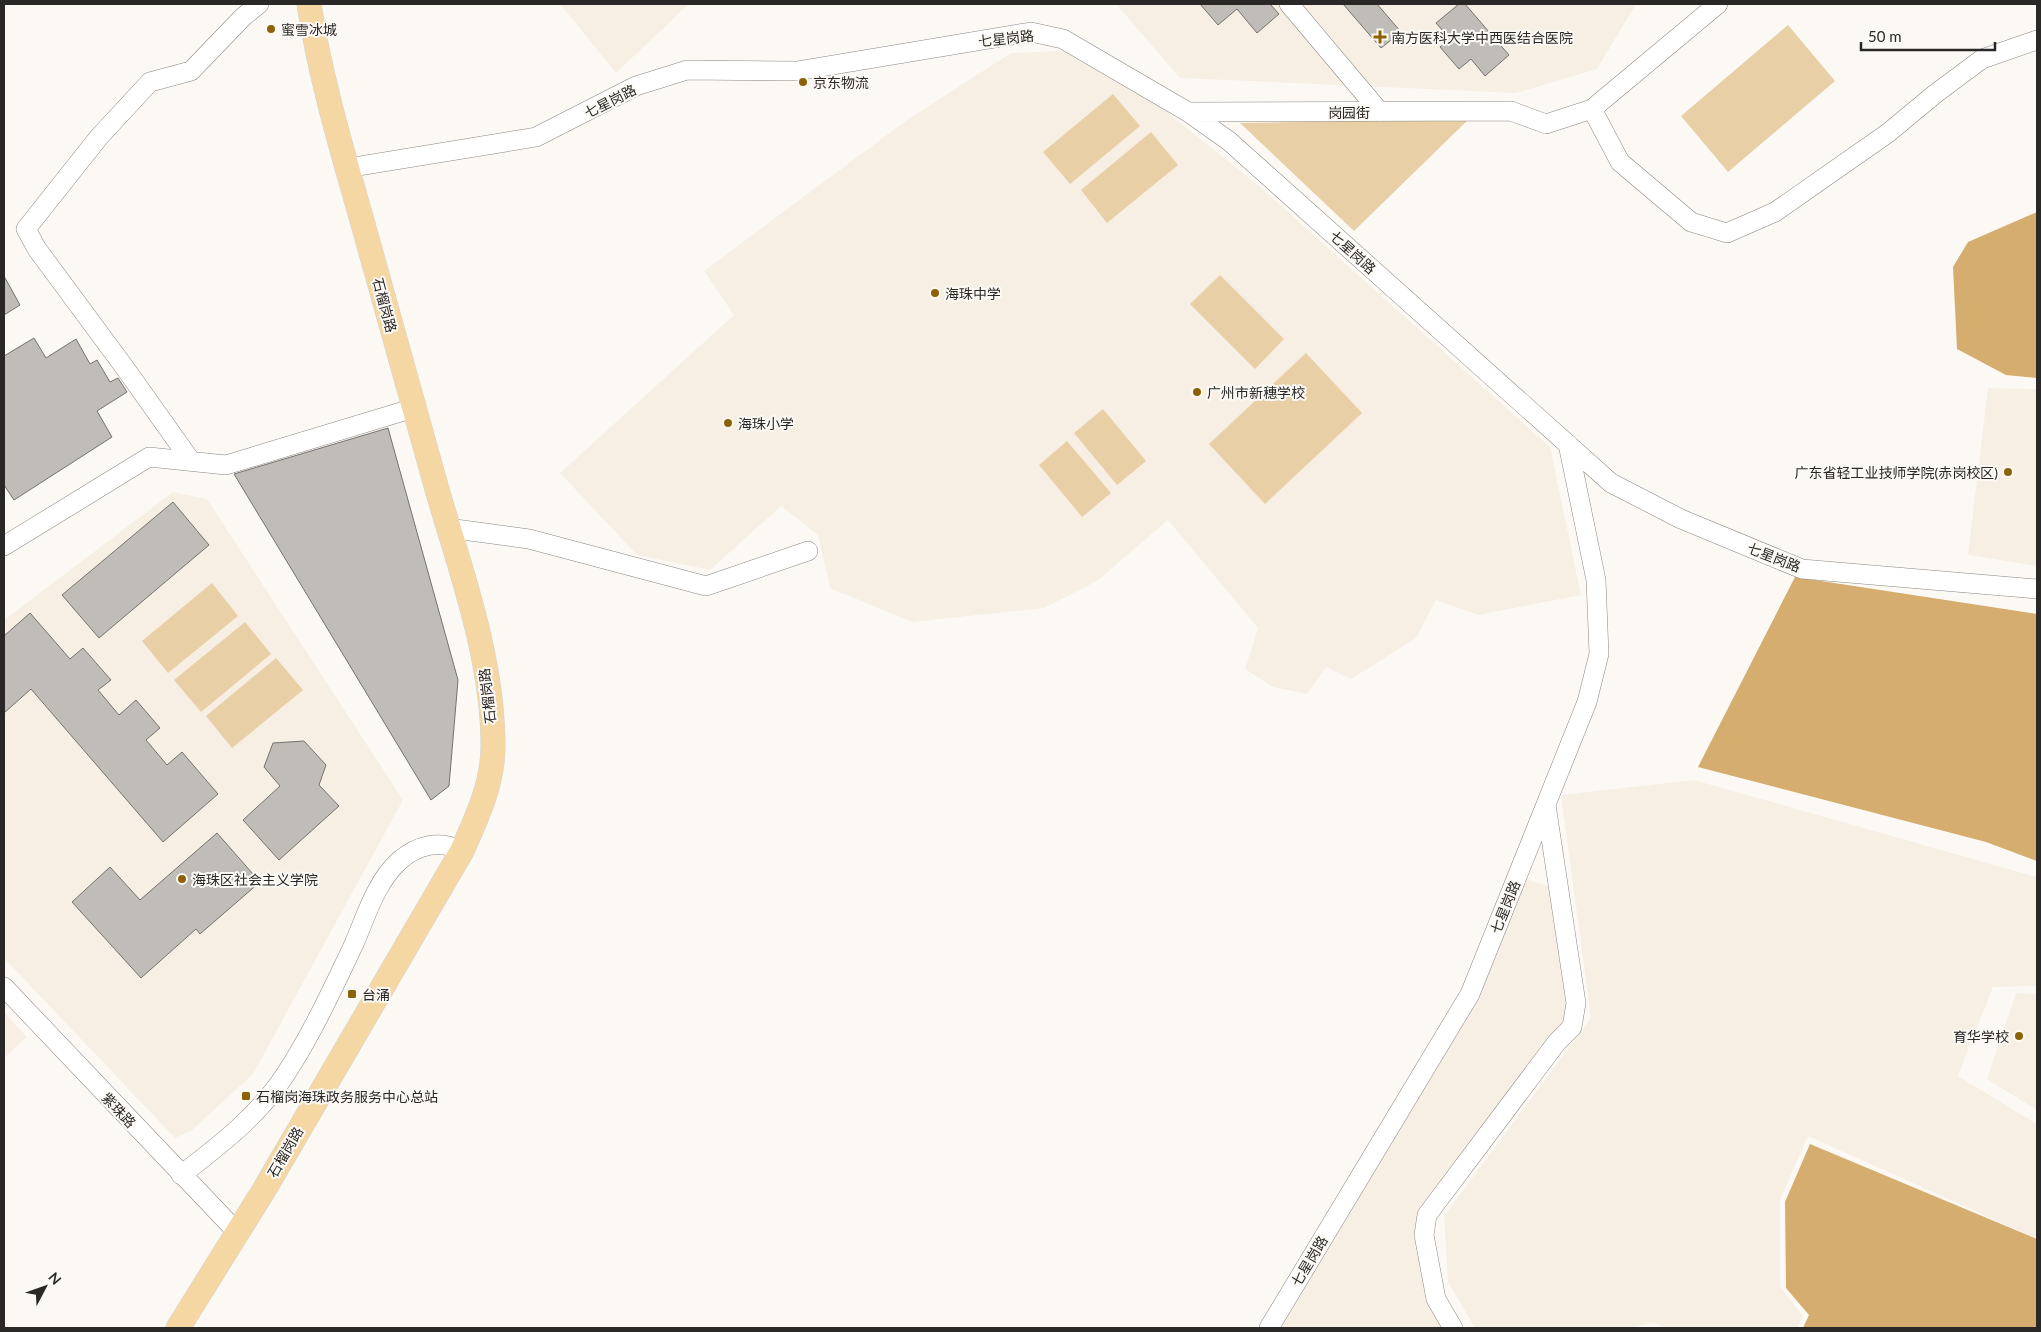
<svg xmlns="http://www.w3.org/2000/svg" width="2041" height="1332" font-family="Lato,'Noto Sans SC',sans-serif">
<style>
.built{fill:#f7efe4}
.green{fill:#e9cfa6}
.forest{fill:#d4ad6f}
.building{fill:#c0bdb9;stroke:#75726e}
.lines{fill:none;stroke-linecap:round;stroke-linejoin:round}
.minor-casing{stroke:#8a8783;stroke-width:20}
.major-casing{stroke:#d4d4d4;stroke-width:25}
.minor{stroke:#fff;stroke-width:19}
.major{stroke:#f5d7a4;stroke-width:24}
.poi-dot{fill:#8d6207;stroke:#fcf9f5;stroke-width:2}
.labels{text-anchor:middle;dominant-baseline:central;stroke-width:4;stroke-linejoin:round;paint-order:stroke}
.poi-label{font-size:14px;fill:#292826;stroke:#fcf9f5;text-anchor:start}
.street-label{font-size:14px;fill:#292826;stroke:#fcf9f5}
</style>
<rect width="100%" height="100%" fill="#fcf9f5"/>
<!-- built -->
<path class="built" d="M 560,4 L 689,4 L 616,73 Z
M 1116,4 L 1636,4 L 1597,69 L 1516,93 L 1180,78 Z
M 1063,51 L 1163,109 L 1259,186 L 1550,447 L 1581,595 L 1478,615 L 1436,600 L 1416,638 L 1351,679 L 1326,667 L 1307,694 L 1273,687 L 1245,669 L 1258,628 L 1168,520 L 1097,581 L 1044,608 L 912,622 L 830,588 L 818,535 L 781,506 L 710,570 L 637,555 L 560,473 L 734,315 L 704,271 L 907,120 L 1011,53 Z
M 1988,388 L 2037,389 L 2037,566 L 1968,555 Z
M 173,492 L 207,499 L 403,800 L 253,1074 L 191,1131 L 175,1138 L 4,958 L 4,620 Z
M 1694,780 L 2037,877 L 2037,986 L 1993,987 L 1958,1076 L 2037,1124 L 2037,1233 L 2035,1238 L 1808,1136 L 1780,1200 L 1780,1286 L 1803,1316 L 1797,1328 L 1667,1328 L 1654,1323 L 1626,1328 L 1475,1328 L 1448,1282 L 1444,1216 L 1591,1018 L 1561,795 Z
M 1524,878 L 1550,887 L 1570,994 L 1564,1023 L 1421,1215 L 1415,1248 L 1446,1328 L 1276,1328 Z
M 2016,993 L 2037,994 L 2037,1110 L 1987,1079 Z
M 4,1012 L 27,1037 L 4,1058 Z"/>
<!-- green -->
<path class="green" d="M 1788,25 L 1835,81 L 1728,172 L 1681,116 Z
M 1113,94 L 1140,126 L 1070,184 L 1043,152 Z
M 1469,119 L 1354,231 L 1240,123 Z
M 1151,132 L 1178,165 L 1107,223 L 1081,190 Z
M 1220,275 L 1284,339 L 1255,369 L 1190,304 Z
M 1306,353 L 1362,413 L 1265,504 L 1209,444 Z
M 1103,409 L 1146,461 L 1117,485 L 1074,433 Z
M 1067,441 L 1111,493 L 1082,517 L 1039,465 Z
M 212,583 L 238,616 L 168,673 L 142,641 Z
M 245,622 L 271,654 L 201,712 L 174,680 Z
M 276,658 L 303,690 L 232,748 L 206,716 Z"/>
<!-- forest -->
<path class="forest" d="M 2037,212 L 2037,378 L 2006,375 L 1957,349 L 1953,267 L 1968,242 Z
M 1795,577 L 2037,614 L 2037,861 L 1986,842 L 1698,767 Z
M 1810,1144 L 2037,1239 L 2037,1328 L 1803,1328 L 1809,1315 L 1786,1288 L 1785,1202 Z"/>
<!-- building -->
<path class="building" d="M 1200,4 L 1270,4 L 1279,14 L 1257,33 L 1237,9 L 1218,25 Z
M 1343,4 L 1377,4 L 1401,32 L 1381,48 Z
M 1459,4 L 1465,4 L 1509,55 L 1485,76 L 1471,59 L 1459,69 L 1440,47 L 1450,39 L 1436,23 Z
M 4,276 L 20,305 L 4,315 Z
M 34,338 L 46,358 L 76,339 L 90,364 L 97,360 L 110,382 L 118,378 L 127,392 L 97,411 L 112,437 L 14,500 L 4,485 L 4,356 Z
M 388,428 L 458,680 L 449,786 L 431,800 L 234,474 Z
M 173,502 L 209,545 L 99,638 L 62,595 Z
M 30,613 L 70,659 L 83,648 L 111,680 L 98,690 L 119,715 L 136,700 L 160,728 L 146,740 L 167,765 L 182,752 L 218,794 L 163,842 L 31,689 L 4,713 L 4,636 Z
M 304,741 L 326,765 L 319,785 L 339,806 L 279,860 L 243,820 L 280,786 L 264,767 L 273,743 Z
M 217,833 L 260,882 L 200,934 L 196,929 L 141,978 L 72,902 L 110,867 L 140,900 Z"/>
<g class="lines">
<defs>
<path id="minor" d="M 1289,4 L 1380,112
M 1592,109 L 1620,162 L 1691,222 L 1727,233 L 1775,212 L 1888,133 L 1935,94 L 1982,59 L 2037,40
M 1188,112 L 1511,111 L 1546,124 L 1592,109 L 1718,4
M 347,168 L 536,137 L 636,86 L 687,70 L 797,71 L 1031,32 L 1063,39 L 1188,112 L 1229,141 L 1611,483 L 1681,519 L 1802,569 L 2037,589
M 191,461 L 125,368 L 37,249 L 26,229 L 99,137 L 150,82 L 191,71 L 243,17 L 259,4
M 448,528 L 529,539 L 706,586 L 808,551
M 4,546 L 149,457 L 226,465 L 414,408
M 4,987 L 237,1232
M 181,1175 C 219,1146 259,1115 285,1075 C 312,1034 333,988 354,944 C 366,916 376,882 399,861 C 417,845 440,839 462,851
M 1269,1328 L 1470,994 L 1587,702 L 1599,654 L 1596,580 L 1568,444
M 1453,1328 L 1436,1299 L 1424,1235 L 1427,1215 L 1557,1042 L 1572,1027 L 1576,1003 L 1546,805"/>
<path id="major" d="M 178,1328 L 264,1190 L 462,851 C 477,817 493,784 493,746 C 493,660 462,574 438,493 C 412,401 386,309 361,217 C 341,147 320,76 309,4"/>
</defs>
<!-- minor casing -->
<use href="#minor" class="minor-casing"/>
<!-- major casing -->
<use href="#major" class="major-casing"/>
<!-- minor -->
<use href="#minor" class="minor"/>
<!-- major -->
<use href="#major" class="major"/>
</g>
<!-- markers -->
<g class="poi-dot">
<circle cx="271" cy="29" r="5"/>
<path d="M1377.5 29.5h5v5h5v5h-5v5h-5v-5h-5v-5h5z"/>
<circle cx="803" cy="82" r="5"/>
<circle cx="935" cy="293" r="5"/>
<circle cx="1197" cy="392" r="5"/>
<circle cx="728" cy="423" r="5"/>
<circle cx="2008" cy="472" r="5"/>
<circle cx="182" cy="879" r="5"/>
<rect x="347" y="989" width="10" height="10" rx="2.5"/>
<circle cx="2019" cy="1036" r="5"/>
<rect x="241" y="1091" width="10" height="10" rx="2.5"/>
</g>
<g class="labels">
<!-- poi labels -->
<g class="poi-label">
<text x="281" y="29">蜜雪冰城</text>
<text x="1391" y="37">南方医科大学中西医结合医院</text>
<text x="813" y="82">京东物流</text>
<text x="945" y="293">海珠中学</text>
<text x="1207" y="392">广州市新穗学校</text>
<text x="738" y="423">海珠小学</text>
<text x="1998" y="472" text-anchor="end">广东省轻工业技师学院(赤岗校区)</text>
<text x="192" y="879">海珠区社会主义学院</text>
<text x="362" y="994">台涌</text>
<text x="2009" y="1036" text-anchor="end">育华学校</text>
<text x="256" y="1096">石榴岗海珠政务服务中心总站</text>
</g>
<!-- street labels -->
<g class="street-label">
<text transform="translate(1006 38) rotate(-6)">七星岗路</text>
<text transform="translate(610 101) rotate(-27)">七星岗路</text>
<text x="1349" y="112">岗园街</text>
<text transform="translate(1353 252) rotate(42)">七星岗路</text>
<text transform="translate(385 305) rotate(75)">石榴岗路</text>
<text transform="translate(1774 557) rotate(21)">七星岗路</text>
<text transform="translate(487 696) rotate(-97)">石榴岗路</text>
<text transform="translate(1505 907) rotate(-68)">七星岗路</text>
<text transform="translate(119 1110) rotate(47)">紫珠路</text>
<text transform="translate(285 1152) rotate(-60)">石榴岗路</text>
<text transform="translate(1309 1261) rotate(-59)">七星岗路</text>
</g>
</g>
<!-- border -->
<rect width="2041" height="1332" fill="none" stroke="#292826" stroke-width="10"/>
<!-- north arrow -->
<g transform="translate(45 1287) rotate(49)" stroke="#fcf9f5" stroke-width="4" paint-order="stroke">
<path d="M0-4L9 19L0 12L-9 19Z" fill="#292826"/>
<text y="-8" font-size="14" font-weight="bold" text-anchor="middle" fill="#292826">N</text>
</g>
<!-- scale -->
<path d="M1861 42v8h134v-8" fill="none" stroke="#292826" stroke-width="2.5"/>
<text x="1868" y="42" font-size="15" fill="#292826" stroke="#fcf9f5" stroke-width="4" paint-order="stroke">50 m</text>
</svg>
